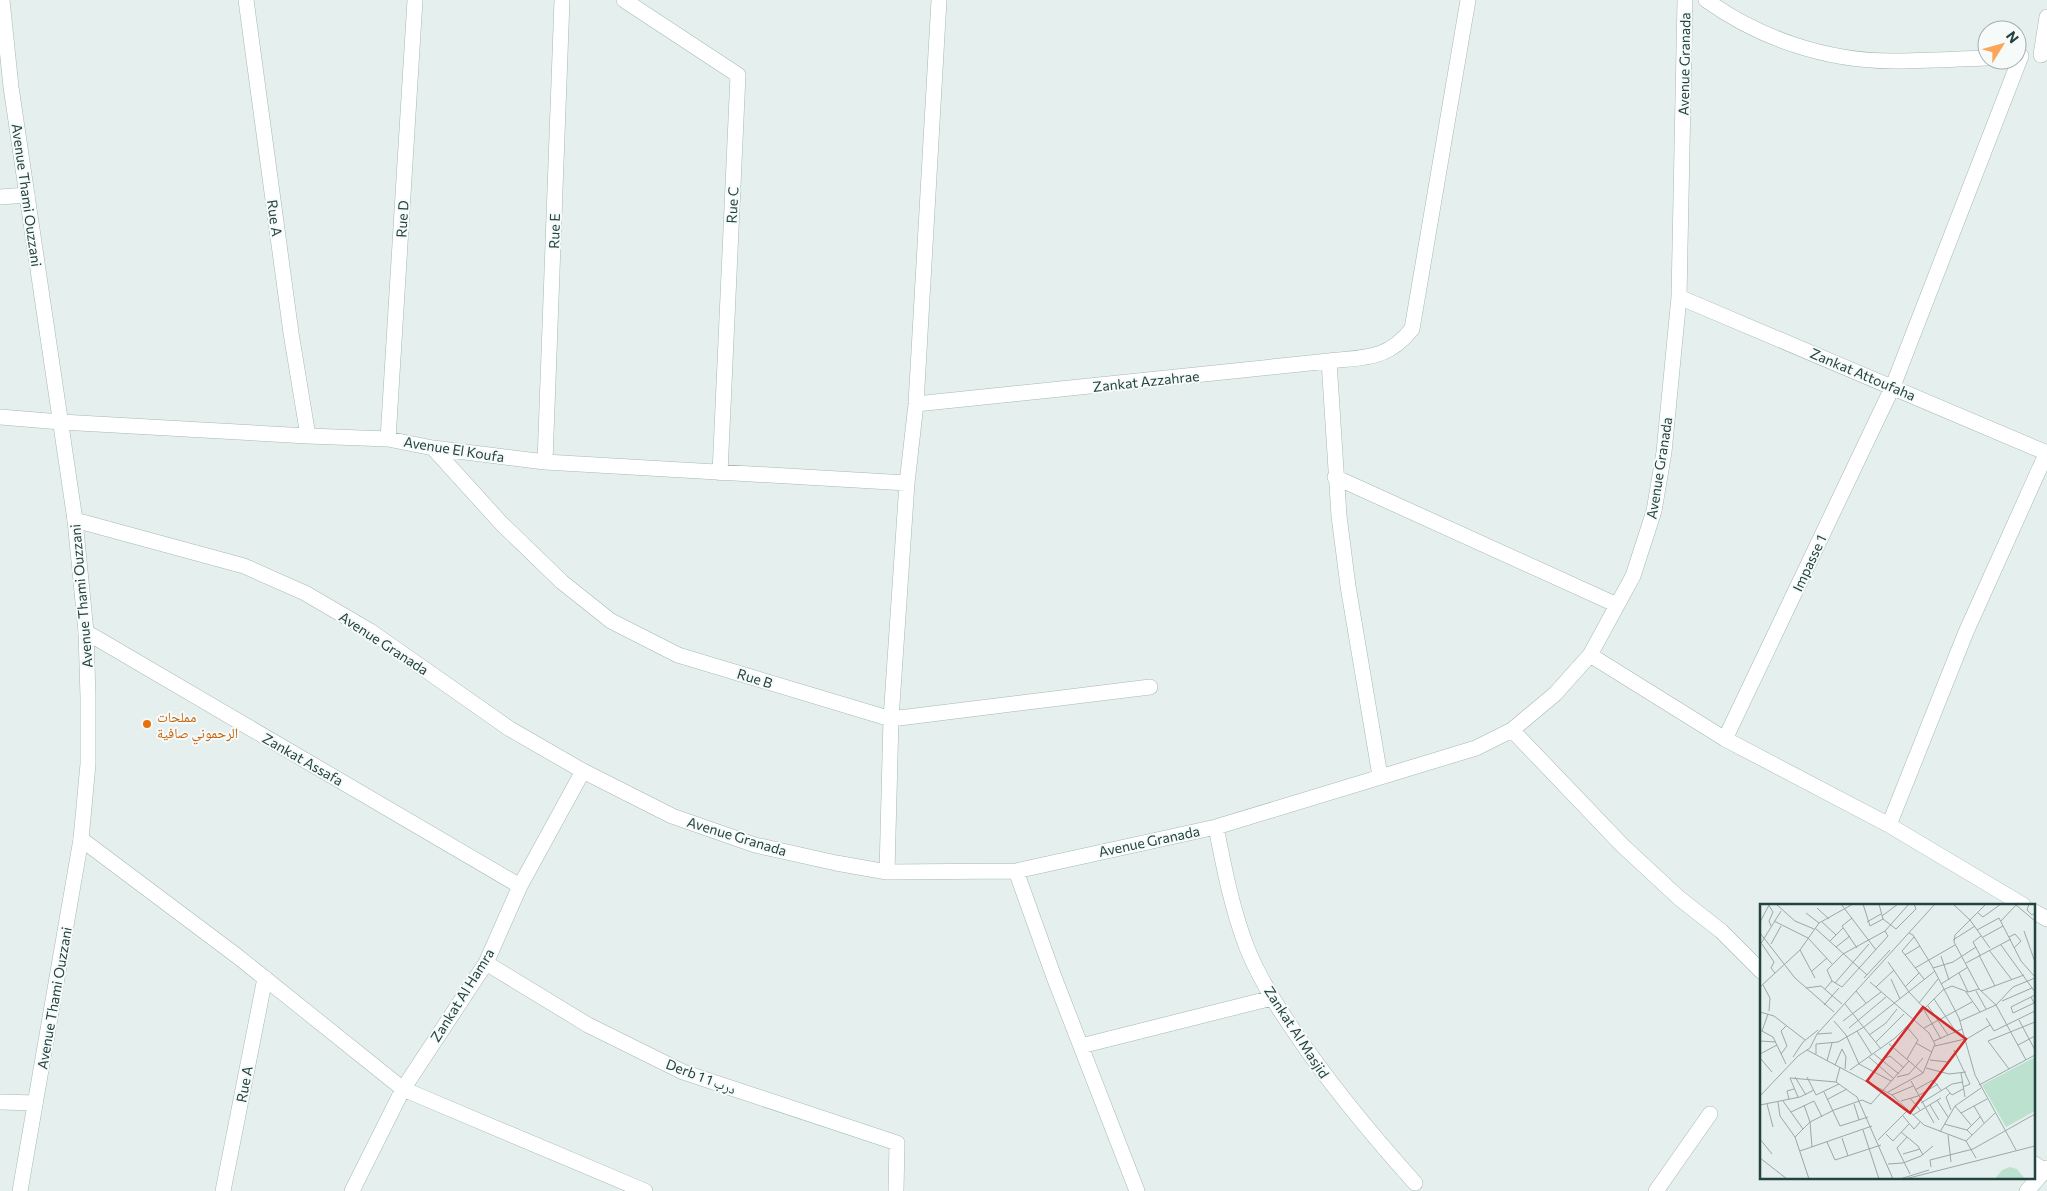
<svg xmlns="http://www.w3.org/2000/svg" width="2047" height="1191" font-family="Commissioner,'Noto Naskh Arabic',sans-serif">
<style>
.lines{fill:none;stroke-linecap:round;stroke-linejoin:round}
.minor-casing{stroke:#a7b8b6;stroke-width:16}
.tertiary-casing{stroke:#a7b8b6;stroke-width:16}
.minor{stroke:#fff;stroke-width:15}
.tertiary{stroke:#fff;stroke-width:15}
.food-dot{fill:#e8710a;stroke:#f6fbfa;stroke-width:2}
.labels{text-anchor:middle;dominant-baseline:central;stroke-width:4;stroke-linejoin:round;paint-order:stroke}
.street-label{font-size:14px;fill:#234341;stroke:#f6fbfa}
.food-label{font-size:14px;fill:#c56008;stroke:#f6fbfa;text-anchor:start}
.inset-road{fill:none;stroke:#97aaa8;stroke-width:1}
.view{fill:#d62828;fill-opacity:0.15;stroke:#d62828;stroke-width:2.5}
.inset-edge{fill:none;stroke:#234341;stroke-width:2.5}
</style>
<rect width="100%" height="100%" fill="#e5efed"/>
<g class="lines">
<defs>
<path id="minor" d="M 246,0 L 291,333 L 308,436
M 624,0 L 738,75 L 720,473
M 1706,0 C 1759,38 1826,61 1892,61 C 1923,61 1955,59 1987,58
M 2041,55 L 2047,17
M 0,197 L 27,195
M 1679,297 L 2047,453
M 1329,361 L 1339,516 L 1348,586 L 1380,776
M 916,404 L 1329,361 C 1366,357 1387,360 1412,329 L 1468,0
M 0,417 L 61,422 L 308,436 L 388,439 L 433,448 L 545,462 L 907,483
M 388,439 L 415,0
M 433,448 L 501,523 L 562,582 L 611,621 L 678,655 L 891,719 L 1150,687
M 545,462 L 562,0
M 1335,477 L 1617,605
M 75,520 L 244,566 L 305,593 L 370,631 L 510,729 L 583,771 L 672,816 L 755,845 L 836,863 L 887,872 L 1016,871 L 1216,827 L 1476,748 L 1512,730 L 1555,694 L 1590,655 L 1633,576 L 1654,511 L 1664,452 L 1679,297 L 1685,0
M 86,632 L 520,886
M 1590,655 L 1725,739 L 1889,825 L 2023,905
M 1512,730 L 1622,845 L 1679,898 L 1721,931 L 1761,971
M 1725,739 L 1893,386 L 2021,56
M 1889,825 L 1966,632 L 2047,452
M 1216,827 C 1224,868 1232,909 1247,948 C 1259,978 1276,1005 1294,1031 C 1330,1085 1372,1135 1415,1183
M 81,839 L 237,956 L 403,1089 L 645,1191
M 1016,871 L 1054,977 L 1137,1191
M 887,872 L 891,719 L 907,483 L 916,404 L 939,0
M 2033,911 L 2047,919
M 486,963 L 588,1025 L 683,1072 L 897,1143 L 896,1191
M 1081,1046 L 1272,998
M 0,1102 L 35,1103
M 2033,1163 L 2045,1171
M 223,1191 L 265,978
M 352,1191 L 403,1089 L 486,963 L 520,886 L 583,771
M 1656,1191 L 1710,1114"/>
<path id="tertiary" d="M 2,0 L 11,87 L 75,520 L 86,632 L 88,697 L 88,764 L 81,839 L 20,1191
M 2027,1191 L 2047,1168"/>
</defs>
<!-- minor casing -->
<use href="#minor" class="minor-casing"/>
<!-- tertiary casing -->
<use href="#tertiary" class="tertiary-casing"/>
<!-- minor -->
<use href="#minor" class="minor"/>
<!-- tertiary -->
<use href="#tertiary" class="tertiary"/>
</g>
<!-- markers -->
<circle class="food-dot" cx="147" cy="724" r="5"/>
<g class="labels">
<!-- street labels -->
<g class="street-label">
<text transform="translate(1684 64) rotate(-89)">Avenue Granada</text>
<text transform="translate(27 195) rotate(82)">Avenue Thami Ouzzani</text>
<text transform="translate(732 205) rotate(-87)">Rue C</text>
<text transform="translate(275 218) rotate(82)">Rue A</text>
<text transform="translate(402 219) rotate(-86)">Rue D</text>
<text transform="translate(554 231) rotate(-88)">Rue E</text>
<text transform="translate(1863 374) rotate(23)">Zankat Attoufaha</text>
<text transform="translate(1146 381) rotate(-6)">Zankat Azzahrae</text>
<text transform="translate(454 449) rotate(9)">Avenue El Koufa</text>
<text transform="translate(1659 468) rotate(-81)">Avenue Granada</text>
<text transform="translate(1809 563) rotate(-65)">Impasse 1</text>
<text transform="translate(81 596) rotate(-95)">Avenue Thami Ouzzani</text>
<text transform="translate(384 643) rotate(33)">Avenue Granada</text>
<text transform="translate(755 678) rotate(17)">Rue B</text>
<text transform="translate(303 759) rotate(30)">Zankat Assafa</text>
<text transform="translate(737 836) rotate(17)">Avenue Granada</text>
<text transform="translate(1149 841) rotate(-12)">Avenue Granada</text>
<text transform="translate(462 995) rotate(-58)">Zankat Al Hamra</text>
<text transform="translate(54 998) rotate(-80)">Avenue Thami Ouzzani</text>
<text transform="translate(1297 1032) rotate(57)">Zankat Al Masjid</text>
<text transform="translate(701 1076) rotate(21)">Derb 1 درب 1</text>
<text transform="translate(244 1084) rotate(-79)">Rue A</text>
</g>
<!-- food labels -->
<g class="food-label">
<text x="157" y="716">مملحات<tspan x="157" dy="16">الرحموني صافية</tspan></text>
</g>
</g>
<!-- overview -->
<g transform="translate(1760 904)">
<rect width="275" height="275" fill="#e5efed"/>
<path d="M 275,153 L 275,207 L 246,223 L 222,181 ZM 250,263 L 257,265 L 265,275 L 235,275 L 242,266 Z" fill="#bde1cf"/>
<path class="inset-road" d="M 8,0 L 13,8 L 9,17 L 11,22M 16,0 L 35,17 L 54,25M 81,0 L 116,46M 103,0 L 110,22 L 123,15M 119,0 L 123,15 L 136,25 L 156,5 L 154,0M 193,0 L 210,16 L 230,44M 226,0 L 195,31 L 194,38 L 219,85 L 236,101 L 266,156M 269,0 L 267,6 L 272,11 L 275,9M 256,1 L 275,17M 57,4 L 69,15M 46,9 L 59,19M 218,9 L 223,13 L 241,0M 122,12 L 138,0M 92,14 L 82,22 L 97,44M 14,17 L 48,34 L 73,61M 241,17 L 256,1M 0,18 L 9,1M 62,18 L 76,31M 107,18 L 121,10M 55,24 L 107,71M 217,26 L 239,14 L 261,57 L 275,73M 264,27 L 275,58M 0,29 L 35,74 L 74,108M 149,29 L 153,31 L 171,60 L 199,114 L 215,171 L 256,246M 154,33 L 142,47 L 164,75M 223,33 L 243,22M 249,33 L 255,30 L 261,37 L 254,44M 193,36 L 215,22M 70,37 L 83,24M 2,40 L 14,58 L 11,64 L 15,69M 11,40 L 21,22M 0,41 L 21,7M 241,41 L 275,88M 76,43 L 90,32M 40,46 L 55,74M 229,46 L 252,76M 145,51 L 160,42M 219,51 L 235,82M 220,51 L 213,38 L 221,32M 181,52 L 189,76M 128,58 L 149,88 L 165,105M 206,59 L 251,35M 155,64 L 195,41M 173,64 L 193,58 L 216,43M 52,67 L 67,54M 199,69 L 208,88M 104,74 L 130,46M 131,75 L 140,95M 72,77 L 82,83 L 128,32 L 125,27M 110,78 L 169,129 L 175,140 L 163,169 L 128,188M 75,79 L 109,40M 181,80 L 208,63M 3,81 L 10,94 L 9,107M 0,83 L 40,46 L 59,19 L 93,0M 116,83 L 134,66M 145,83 L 159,69M 46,84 L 61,82 L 82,100M 65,85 L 72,77 L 67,66 L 83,50 L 125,27 L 149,0M 96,87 L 106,99M 216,87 L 226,105M 221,87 L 264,71M 206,88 L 220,108M 271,93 L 274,99 L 253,109 L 251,103 L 275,91M 174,95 L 196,128M 242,97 L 272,84M 159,99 L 178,75M 85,100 L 121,145M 64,101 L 79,84M 168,102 L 188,131M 164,106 L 181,135M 0,108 L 14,112 L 45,136M 226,114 L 234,127 L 275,107M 259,116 L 275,146M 74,117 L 86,131 L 99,160 L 131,177M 83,117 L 121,88M 200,117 L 236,101 L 253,83 L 275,74M 146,122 L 158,136 L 147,155M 89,124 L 126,93M 164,124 L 212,98M 0,126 L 13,133 L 26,160M 2,127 L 8,110M 97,127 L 112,151M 57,130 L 72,129M 109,131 L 126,119 L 137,105M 205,136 L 230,121M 0,137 L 16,138M 174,137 L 202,125M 116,138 L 144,110M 156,139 L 172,148M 129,140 L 163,169M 258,141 L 275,132M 175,142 L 205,135M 47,146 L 132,191 L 164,221 L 206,237 L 216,254M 194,146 L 210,180 L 203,183M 0,150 L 17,141M 21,150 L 27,142 L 21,127 L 26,122M 56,150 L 56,140 L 78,138 L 104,123 L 175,67M 114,150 L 139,170M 33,153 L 43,138 L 58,126M 109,153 L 134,175M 0,154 L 12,168M 121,156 L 130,152 L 144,164M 170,156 L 188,158M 67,157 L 72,139M 75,161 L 82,145 L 86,153 L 85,165M 166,164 L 189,170 L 206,168M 249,165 L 228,137 L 275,118M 90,166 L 135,134 L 183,86 L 192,82 L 208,88 L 219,85M 201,169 L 205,193M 35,173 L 46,191M 47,173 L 56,191 L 79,180M 137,173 L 149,170 L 163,154M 151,177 L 174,219M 76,178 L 80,163M 219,181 L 275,151M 186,184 L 192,191 L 203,185M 155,186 L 173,176 L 181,186M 64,188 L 80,222 L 108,213M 190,189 L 186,193 L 191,206M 132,191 L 153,182M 0,192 L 38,152 L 50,144 L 57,130 L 175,0M 38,193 L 30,174 L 76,178 L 97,193 L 133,275M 150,194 L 160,206M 29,195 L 27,187 L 34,185M 68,195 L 87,185M 177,196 L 188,213M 23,197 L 43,225M 141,197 L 158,192 L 178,180M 18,198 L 20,212 L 35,233 L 49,275M 161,199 L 192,180 L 203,178M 7,200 L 13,223M 94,200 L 99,216M 0,201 L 40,193 L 54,186M 44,201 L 50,218 L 52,243M 170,201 L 179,216M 195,202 L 201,209 L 227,195M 214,202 L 224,219M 31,208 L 54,197 L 62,213M 201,209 L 211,221M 153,211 L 181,194M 143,212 L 154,225 L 160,218M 184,220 L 207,226 L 212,231M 103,226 L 119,275M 207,226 L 220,213M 141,228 L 158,242 L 163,251M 180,228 L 195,202 L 221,184M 126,230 L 133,237 L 149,220M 188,231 L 191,258M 35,233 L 50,218 L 74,206 L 102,196 L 111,200 L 149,157M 147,233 L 137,244 L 150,270M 82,234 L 88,252M 0,235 L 12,250M 118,236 L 148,206M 206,237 L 235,209M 67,238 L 75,256 L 121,241M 40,247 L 112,222M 143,250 L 160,245M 0,254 L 27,275M 128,260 L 143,259 L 161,252 L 173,242M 171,263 L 170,256 L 213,245 L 275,210M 140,275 L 169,266M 145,275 L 275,242"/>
<path class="view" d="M 163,103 L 206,135 L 150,209 L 107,177 Z"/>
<rect width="275" height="275" class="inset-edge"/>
</g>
<!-- north arrow -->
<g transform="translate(2002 45) rotate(53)"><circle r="24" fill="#f6fbfa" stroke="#a2b1b0"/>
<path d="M0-4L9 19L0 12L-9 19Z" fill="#faa559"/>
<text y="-8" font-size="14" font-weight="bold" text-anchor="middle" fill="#234341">N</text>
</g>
</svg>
